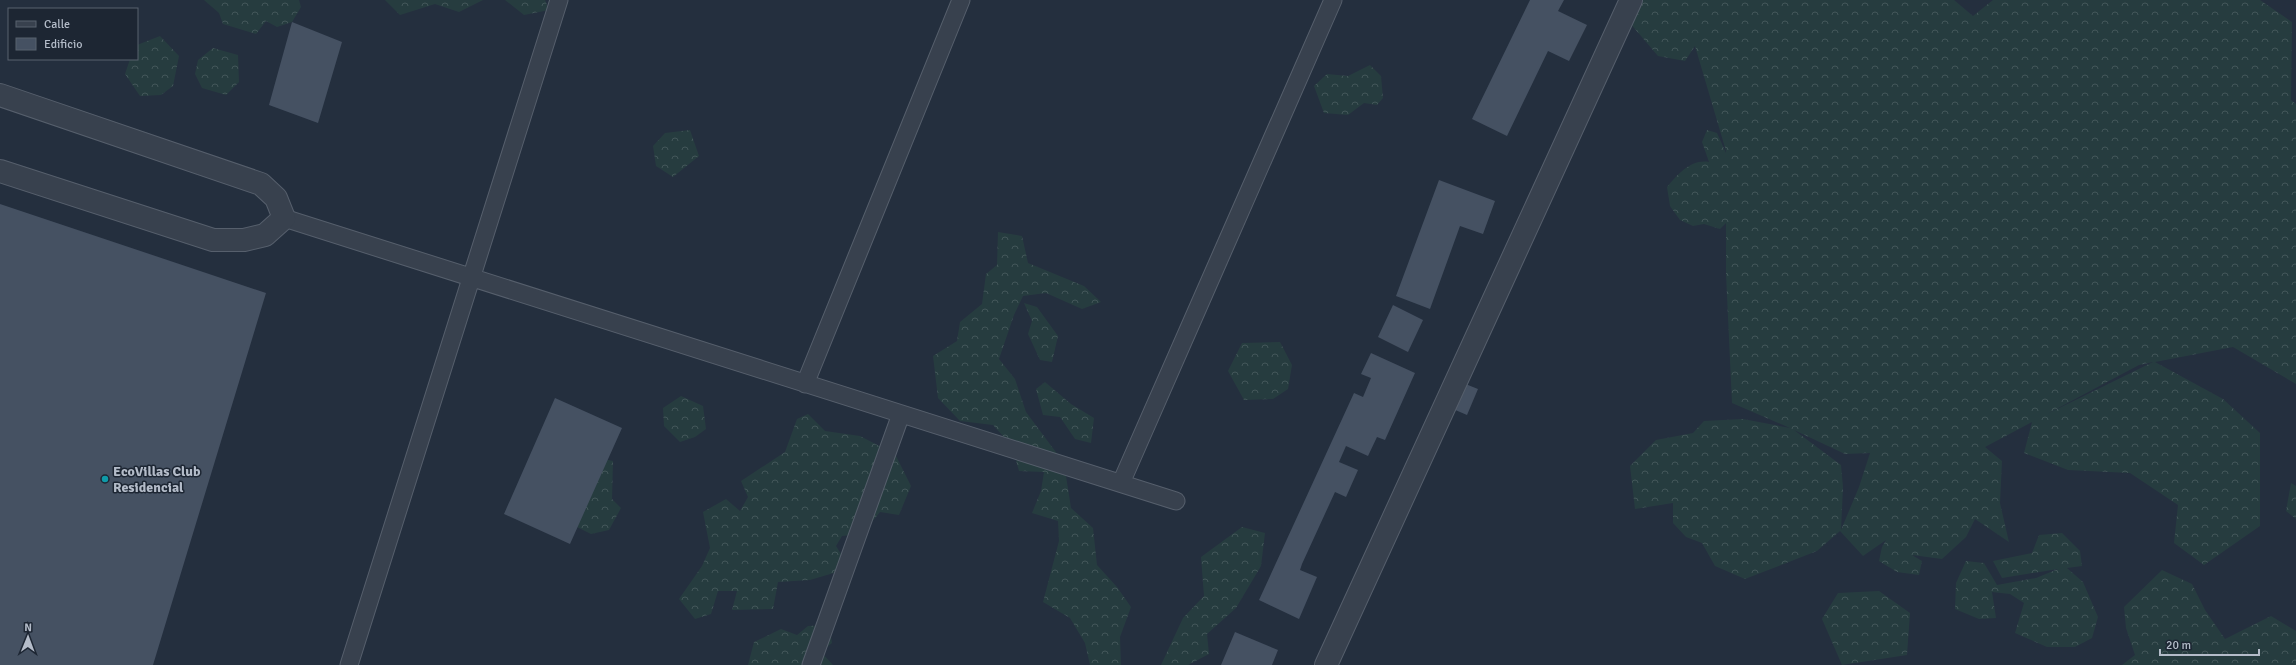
<svg xmlns="http://www.w3.org/2000/svg" width="2296" height="665" font-family="Signika,sans-serif">
<style>
.forest{fill:url(#forest-crowns);fill-rule:evenodd}
.building{fill:#455162}
.lines{fill:none;stroke-linecap:round;stroke-linejoin:round}
.service-casing{stroke:#565f6c;stroke-width:19}
.minor-casing{stroke:#565f6c;stroke-width:24}
.service{stroke:#38414e;stroke-width:17}
.minor{stroke:#38414e;stroke-width:22}
.culture-dot{fill:#0f9aa8;stroke:#1d2633;stroke-width:1.5}
.labels{text-anchor:middle;dominant-baseline:central;stroke-width:3;stroke-linejoin:round;paint-order:stroke}
.poi-label{font-size:14px;font-weight:bold;fill:#b4bcc9;stroke:#1d2633;text-anchor:start}
</style>
<defs>
<pattern id="forest-crowns" width="20" height="18" patternUnits="userSpaceOnUse"><rect width="20" height="18" fill="#263c3f"/><path d="M2 6a3 3 0 1 1 6 0M12 15a3 3 0 1 1 6 0" fill="none" stroke="#435659"/></pattern>
</defs>
<rect width="100%" height="100%" fill="#242f3e"/>
<!-- forest -->
<path class="forest" d="M 204,0 L 299,0 L 301,7 L 292,22 L 277,27 L 266,21 L 256,34 L 223,24 L 219,13 Z
M 385,0 L 483,0 L 459,12 L 435,4 L 400,15 Z
M 505,0 L 545,0 L 549,10 L 524,15 Z
M 1641,0 L 1954,0 L 1973,16 L 1993,0 L 2260,0 L 2292,22 L 2291,100 L 2296,104 L 2296,384 L 2233,347 L 2155,362 L 2223,399 L 2260,433 L 2260,526 L 2204,565 L 2174,543 L 2178,505 L 2130,473 L 2068,470 L 2024,453 L 2032,422 L 1985,447 L 2002,461 L 2000,503 L 2009,542 L 1975,519 L 1966,537 L 1942,559 L 1912,555 L 1922,561 L 1919,575 L 1897,572 L 1879,561 L 1882,547 L 1886,540 L 1863,556 L 1840,531 L 1817,551 L 1745,579 L 1715,566 L 1702,543 L 1686,537 L 1673,523 L 1673,503 L 1635,509 L 1630,466 L 1656,440 L 1693,433 L 1704,421 L 1743,419 L 1790,428 L 1732,403 L 1726,274 L 1726,223 L 1720,229 L 1704,224 L 1693,226 L 1680,220 L 1670,206 L 1667,187 C 1678,174 1691,159 1709,162 L 1702,142 L 1707,130 L 1717,133 L 1726,153 L 1726,151 L 1695,46 L 1685,61 L 1658,56 L 1629,22 ZM 2153,362 L 2047,414 L 2139,365 ZM 1794,430 L 1845,454 L 1870,453 L 1859,487 L 1841,530 L 1843,487 L 1841,465 Z
M 160,36 L 179,56 L 173,86 L 161,95 L 140,96 L 125,74 L 130,59 L 137,59 L 137,45 Z
M 213,48 L 238,55 L 239,82 L 226,95 L 202,88 L 195,74 L 198,60 Z
M 1370,65 L 1381,76 L 1383,98 L 1377,105 L 1364,103 L 1348,115 L 1324,113 L 1314,86 L 1327,74 L 1348,76 Z
M 690,130 L 699,156 L 673,177 L 656,166 L 653,146 L 665,133 Z
M 998,232 L 1022,236 L 1028,263 L 1084,286 L 1101,302 L 1082,309 L 1046,293 L 1023,296 L 1014,315 L 999,359 L 1015,379 L 1026,412 L 1064,463 L 1071,508 L 1093,528 L 1097,565 L 1117,587 L 1131,607 L 1120,637 L 1121,665 L 1090,665 L 1085,643 L 1070,618 L 1043,602 L 1059,541 L 1058,521 L 1032,513 L 1041,491 L 1044,472 L 1019,471 L 1012,446 L 993,425 L 960,421 L 938,398 L 933,356 L 957,341 L 960,322 L 982,304 L 986,274 L 997,265 Z
M 1024,303 L 1037,307 L 1058,336 L 1052,362 L 1040,360 L 1028,334 L 1032,321 Z
M 1280,342 L 1292,365 L 1288,389 L 1273,399 L 1244,400 L 1228,371 L 1242,343 Z
M 1045,382 L 1071,404 L 1094,418 L 1091,443 L 1075,439 L 1060,417 L 1043,415 L 1036,389 Z
M 681,396 L 703,406 L 706,429 L 695,437 L 680,442 L 664,426 L 663,408 Z
M 808,414 L 825,431 L 860,436 L 895,454 L 911,486 L 899,515 L 880,512 L 862,534 L 842,536 L 836,546 L 843,557 L 837,572 L 810,580 L 778,582 L 773,609 L 732,610 L 737,591 L 718,591 L 711,614 L 695,619 L 679,599 L 702,566 L 710,548 L 703,512 L 726,499 L 740,511 L 748,497 L 741,481 L 785,452 L 797,419 Z
M 604,459 L 613,461 L 612,499 L 621,508 L 609,530 L 591,534 L 573,525 Z
M 2291,483 L 2296,486 L 2296,519 L 2286,511 Z
M 1242,527 L 1265,533 L 1261,566 L 1236,608 L 1207,634 L 1209,654 L 1188,665 L 1161,665 L 1183,618 L 1204,596 L 1201,557 Z
M 2062,533 L 2080,551 L 2082,566 L 2067,568 L 2083,582 L 2098,617 L 2092,638 L 2075,647 L 2047,647 L 2015,633 L 2024,603 L 2010,594 L 1992,592 L 1996,618 L 1979,619 L 1955,609 L 1956,583 L 1966,561 L 1984,563 L 1997,585 L 2036,578 L 2058,569 L 2002,578 L 1993,561 L 2032,553 L 2039,535 Z
M 2162,570 L 2192,584 L 2205,610 L 2225,639 L 2271,616 L 2296,631 L 2296,665 L 2122,665 L 2135,655 L 2126,628 L 2124,607 Z
M 1879,591 L 1910,613 L 1907,655 L 1842,665 L 1822,619 L 1838,593 Z
M 829,625 L 832,643 L 821,652 L 833,665 L 748,665 L 754,642 L 781,629 L 797,635 L 808,626 Z"/>
<!-- building -->
<path class="building" d="M 1530,0 L 1564,0 L 1558,11 L 1587,25 L 1569,61 L 1548,51 L 1507,136 L 1472,119 Z
M 292,22 L 342,42 L 318,123 L 269,105 Z
M 1439,180 L 1495,201 L 1483,234 L 1460,226 L 1430,309 L 1396,296 Z
M 0,204 L 266,293 L 153,665 L 0,665 Z
M 1393,305 L 1423,320 L 1408,352 L 1378,337 Z
M 1371,353 L 1415,373 L 1385,440 L 1377,437 L 1368,456 L 1346,446 L 1339,462 L 1358,470 L 1346,497 L 1335,492 L 1302,564 L 1300,570 L 1317,577 L 1299,619 L 1259,600 L 1354,393 L 1363,397 L 1371,378 L 1361,374 Z
M 1463,383 L 1478,389 L 1467,415 L 1453,409 Z
M 555,398 L 622,428 L 570,544 L 504,514 Z
M 1235,632 L 1278,650 L 1272,665 L 1221,665 Z"/>
<g class="lines">
<defs>
<path id="service" d="M 284,218 L 1176,501
M 805,384 L 961,0
M 1121,483 L 1333,0
M 349,665 L 559,0
M 811,665 L 901,414"/>
<path id="minor" d="M 0,95 L 261,184 L 276,198 L 284,218 L 265,235 L 244,240 L 213,240 L 0,171
M 1326,665 L 1631,0"/>
</defs>
<!-- service casing -->
<use href="#service" class="service-casing"/>
<!-- minor casing -->
<use href="#minor" class="minor-casing"/>
<!-- service -->
<use href="#service" class="service"/>
<!-- minor -->
<use href="#minor" class="minor"/>
</g>
<!-- markers -->
<circle class="culture-dot" cx="105" cy="479" r="4"/>
<g class="labels">
<!-- poi labels -->
<g class="poi-label">
<text x="113" y="471">EcoVillas Club<tspan x="113" dy="16">Residencial</tspan></text>
</g>
</g>
<!-- legend -->
<rect x="8" y="8" width="130" height="52" fill="#1d2633" stroke="#59626f"/>
<rect x="16" y="21" width="20" height="6" fill="#38414e" stroke="#59626f"/>
<text x="44" y="28" font-size="12" fill="#b4bcc9">Calle</text>
<rect x="16" y="38" width="20" height="12" fill="#455162" stroke="#59626f"/>
<text x="44" y="48" font-size="12" fill="#b4bcc9">Edificio</text>
<!-- north arrow -->
<g transform="translate(28 637) rotate(1)" stroke="#1d2633" stroke-width="3" paint-order="stroke">
<path d="M0-3L7 15L0 10L-7 15Z" fill="#b4bcc9"/>
<text y="-6" font-size="11" font-weight="bold" text-anchor="middle" fill="#b4bcc9">N</text>
</g>
<!-- scale -->
<path d="M2160 649v6h99v-6" fill="none" stroke="#b4bcc9" stroke-width="2"/>
<text x="2166" y="649" font-size="12" fill="#b4bcc9" stroke="#1d2633" stroke-width="3" paint-order="stroke">20 m</text>
</svg>
